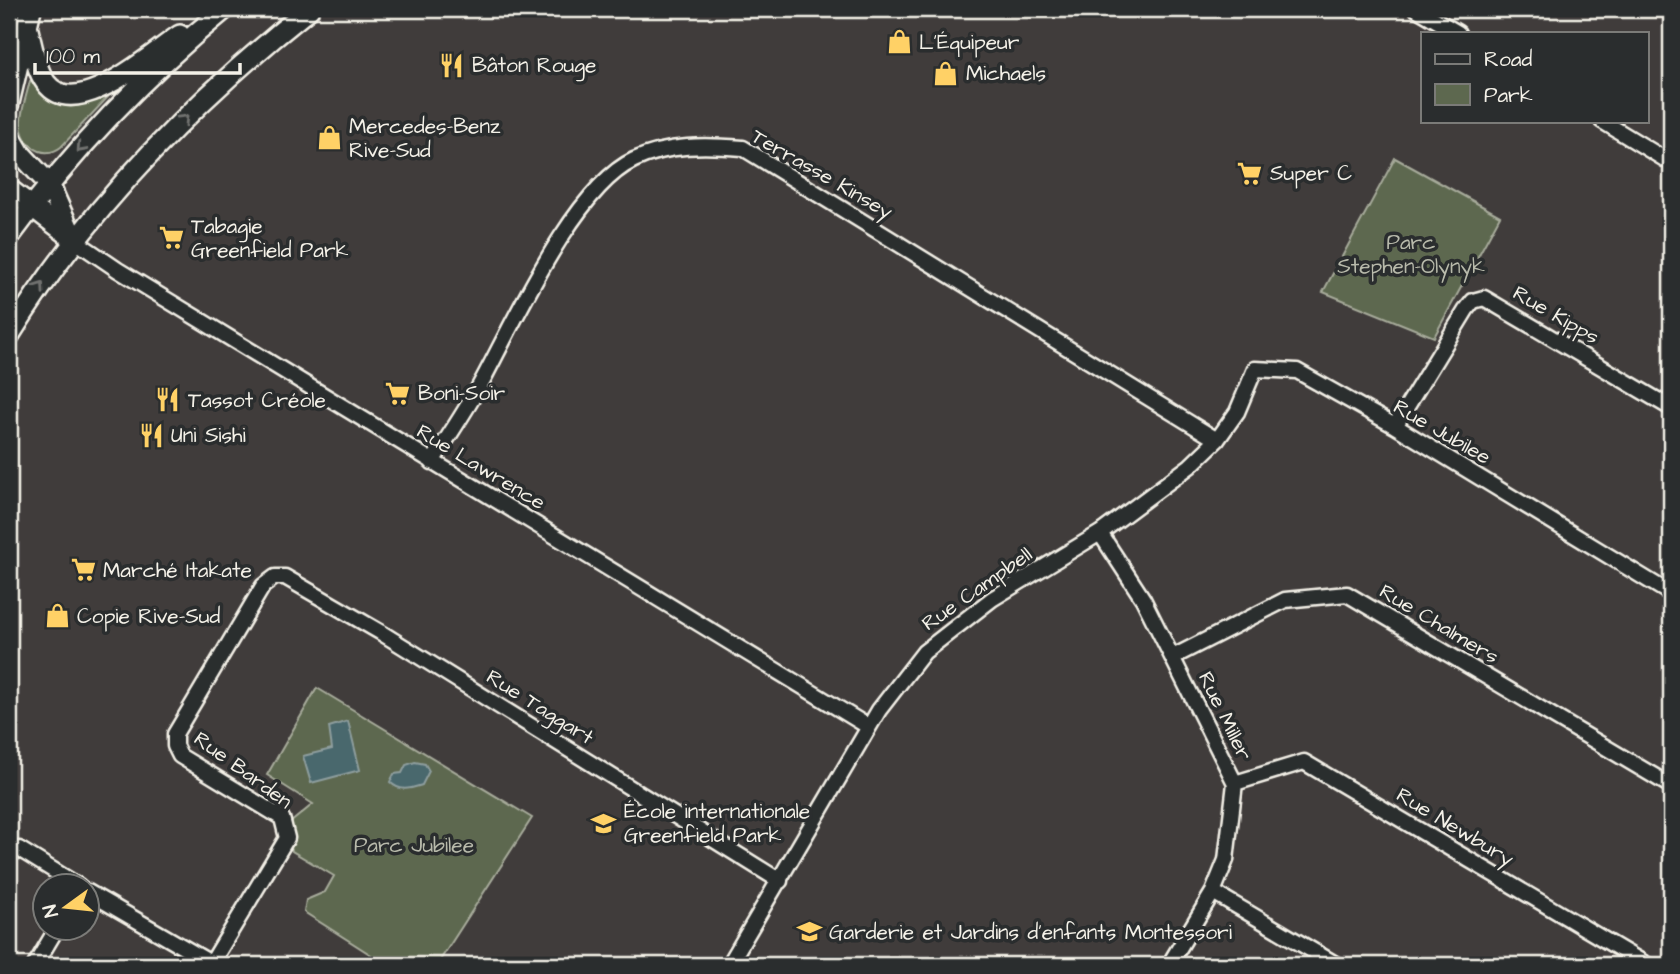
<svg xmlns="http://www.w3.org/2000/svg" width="1680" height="974" font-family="'Architects Daughter',sans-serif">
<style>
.green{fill:#5d684f;stroke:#a8ac9c;stroke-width:2}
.water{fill:#4a676d;stroke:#8e9e9e;stroke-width:2}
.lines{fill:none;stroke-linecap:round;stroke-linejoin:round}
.minor-casing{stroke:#f4f1e8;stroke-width:19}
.major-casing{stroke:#f4f1e8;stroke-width:24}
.minor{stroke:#2a2d2e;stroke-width:14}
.major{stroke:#2a2d2e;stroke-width:19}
.oneway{stroke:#71726f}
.labels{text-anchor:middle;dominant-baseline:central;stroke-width:7;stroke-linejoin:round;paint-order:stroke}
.poi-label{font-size:21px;fill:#f4f1e8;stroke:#2a2d2e;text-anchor:start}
.street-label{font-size:21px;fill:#f4f1e8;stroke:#2a2d2e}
.park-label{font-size:21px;fill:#b8baab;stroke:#2a2d2e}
</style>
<rect width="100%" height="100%" fill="#403c3b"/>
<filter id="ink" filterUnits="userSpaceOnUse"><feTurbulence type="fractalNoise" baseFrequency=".0143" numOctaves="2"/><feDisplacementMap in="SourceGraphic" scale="14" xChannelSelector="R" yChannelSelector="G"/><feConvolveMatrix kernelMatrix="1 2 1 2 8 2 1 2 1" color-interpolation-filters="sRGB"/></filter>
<g filter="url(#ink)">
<!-- green -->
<path class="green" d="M 34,80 C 48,112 80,111 105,95 L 108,97 L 61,147 C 42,162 19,142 21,120 C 22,107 27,93 30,81 Z
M 1395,158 L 1500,216 L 1434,337 L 1323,292 Z
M 317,688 L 532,818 L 437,965 L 387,965 L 304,912 L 306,900 L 325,892 L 334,876 L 292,851 L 285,827 L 313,804 L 267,775 Z"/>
<!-- water -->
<path class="water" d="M 348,721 L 360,770 L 311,783 L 303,756 L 332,749 L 329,727 Z
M 415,762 L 425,764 L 429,771 L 422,785 C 409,789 400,792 390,782 L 394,774 L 402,773 L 406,765 Z"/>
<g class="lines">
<defs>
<path id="minor" d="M 1417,9 L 1458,33
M 1602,121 L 1671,163
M 74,240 L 118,270 L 869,727
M 1395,426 L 1466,310 L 1473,301 L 1484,298 L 1671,408
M 432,462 C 448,437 465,412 480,385 C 512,327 573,188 634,160 C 669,144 705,145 743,148 L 1217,440
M 1100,533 L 1143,599 L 1235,783 L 1226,860 L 1213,892 L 1169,965
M 1173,657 L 1285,600 L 1347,594 L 1671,786
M 1235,783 L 1304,762 L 1647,965
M 19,849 L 79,886
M 88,892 L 214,965
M 1213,892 L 1337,965
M 211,964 L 287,838 L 282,818 L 180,756 L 175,746 L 175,734 L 263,586 L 275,577 L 285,577 L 380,632 L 780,881
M 35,965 L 57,928
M 729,965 L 879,710 L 924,652 L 992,599 L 1100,533 L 1190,466 L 1217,440 L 1237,412 L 1255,369 L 1297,371 L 1395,426 L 1671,594"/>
<path id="major" d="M 27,26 C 32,44 35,68 46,83 C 76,123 151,54 180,35
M 9,103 L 31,9
M 9,134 L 20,153 L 49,184 L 74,240
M 9,189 L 74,239
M 9,237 C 71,153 144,75 225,9
M 9,336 C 88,208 192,102 309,9"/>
</defs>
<!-- minor casing -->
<use href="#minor" class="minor-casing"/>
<!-- major casing -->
<use href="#major" class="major-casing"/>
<!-- minor -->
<use href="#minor" class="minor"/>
<!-- major -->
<use href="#major" class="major"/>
</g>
<!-- one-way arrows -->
<defs><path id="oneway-chevron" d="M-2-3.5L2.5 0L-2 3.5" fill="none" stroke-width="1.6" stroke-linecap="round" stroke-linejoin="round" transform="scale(1.75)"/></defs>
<g class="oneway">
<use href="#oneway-chevron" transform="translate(184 119) rotate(-45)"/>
<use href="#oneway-chevron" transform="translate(81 148) rotate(132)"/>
<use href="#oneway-chevron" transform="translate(40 287) rotate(-55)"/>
</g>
</g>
<!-- icons -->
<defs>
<symbol id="shop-bare" viewBox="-9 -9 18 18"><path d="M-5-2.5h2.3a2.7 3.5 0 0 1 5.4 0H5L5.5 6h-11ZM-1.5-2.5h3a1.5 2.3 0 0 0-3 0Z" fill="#ffd166" stroke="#2a2d2e" stroke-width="2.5" paint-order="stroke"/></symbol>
<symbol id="restaurant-bare" viewBox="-9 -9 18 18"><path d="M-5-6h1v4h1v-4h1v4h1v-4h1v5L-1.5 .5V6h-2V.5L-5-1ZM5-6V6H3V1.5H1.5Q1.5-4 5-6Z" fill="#ffd166" stroke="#2a2d2e" stroke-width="2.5" paint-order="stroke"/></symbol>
<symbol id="supermarket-bare" viewBox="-9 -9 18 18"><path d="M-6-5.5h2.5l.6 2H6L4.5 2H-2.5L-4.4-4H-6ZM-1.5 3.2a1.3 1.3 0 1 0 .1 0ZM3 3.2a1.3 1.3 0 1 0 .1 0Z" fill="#ffd166" stroke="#2a2d2e" stroke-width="2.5" paint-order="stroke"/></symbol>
<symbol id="school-bare" viewBox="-9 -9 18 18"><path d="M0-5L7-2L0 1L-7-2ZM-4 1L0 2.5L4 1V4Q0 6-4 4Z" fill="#ffd166" stroke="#2a2d2e" stroke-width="2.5" paint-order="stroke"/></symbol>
</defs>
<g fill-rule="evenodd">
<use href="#shop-bare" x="882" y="24" width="35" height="35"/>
<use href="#restaurant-bare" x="434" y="48" width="35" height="35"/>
<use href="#shop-bare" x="928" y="56" width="35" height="35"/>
<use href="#shop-bare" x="312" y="120" width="35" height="35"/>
<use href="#supermarket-bare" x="1232" y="156" width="35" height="35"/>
<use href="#supermarket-bare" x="154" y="220" width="35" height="35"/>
<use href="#supermarket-bare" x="380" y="376" width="35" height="35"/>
<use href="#restaurant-bare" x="150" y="382" width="35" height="35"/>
<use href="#restaurant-bare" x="134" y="418" width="35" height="35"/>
<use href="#supermarket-bare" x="66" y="552" width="35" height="35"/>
<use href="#shop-bare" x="40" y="598" width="35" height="35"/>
<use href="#school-bare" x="586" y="806" width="35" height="35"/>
<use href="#school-bare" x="792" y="914" width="35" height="35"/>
</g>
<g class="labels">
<!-- poi labels -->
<g class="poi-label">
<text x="919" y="42">L'Équipeur</text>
<text x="472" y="65">Bâton Rouge</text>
<text x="966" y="73">Michaels</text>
<text x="349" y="126">Mercedes-Benz<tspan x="349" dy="24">Rive-Sud</tspan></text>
<text x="1270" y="173">Super C</text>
<text x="191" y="226">Tabagie<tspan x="191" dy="24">Greenfield Park</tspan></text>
<text x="418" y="393">Boni-Soir</text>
<text x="188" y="400">Tassot Créole</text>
<text x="171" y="435">Uni Sishi</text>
<text x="103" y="570">Marché Itakate</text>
<text x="77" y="616">Copie Rive-Sud</text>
<text x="624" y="811">École internationale<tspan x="624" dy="24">Greenfield Park</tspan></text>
<text x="829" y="932">Garderie et Jardins d'enfants Montessori</text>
</g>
<!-- street labels -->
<g class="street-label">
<text transform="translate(822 174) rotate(30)">Terrasse Kinsey</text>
<text transform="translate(1556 315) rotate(30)">Rue Kipps</text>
<text transform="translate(1442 432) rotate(30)">Rue Jubilee</text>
<text transform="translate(481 467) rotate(31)">Rue Lawrence</text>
<text transform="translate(977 589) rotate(-35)">Rue Campbell</text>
<text transform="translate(1439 624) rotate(31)">Rue Chalmers</text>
<text transform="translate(540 707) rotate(32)">Rue Taggart</text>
<text transform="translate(1225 716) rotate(64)">Rue Miller</text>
<text transform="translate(243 770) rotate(36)">Rue Barden</text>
<text transform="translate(1455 827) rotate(31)">Rue Newbury</text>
</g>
<!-- park labels -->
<g class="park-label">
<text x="1411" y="242">Parc<tspan x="1411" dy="24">Stephen-Olynyk</tspan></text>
<text x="414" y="845">Parc Jubilee</text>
</g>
</g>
<!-- margin -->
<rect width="1680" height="974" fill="none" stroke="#2a2d2e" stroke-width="35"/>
<rect x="18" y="18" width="1645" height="939" fill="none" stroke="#f4f1e8" stroke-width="2.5" filter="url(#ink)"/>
<!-- legend -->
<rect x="1421" y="32" width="228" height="91" fill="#2a2d2e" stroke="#7b7b78" stroke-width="2"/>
<rect x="1435" y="54" width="35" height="10" fill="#2a2d2e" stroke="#7b7b78" stroke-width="2"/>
<text x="1484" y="66" font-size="21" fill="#f4f1e8">Road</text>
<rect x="1435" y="84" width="35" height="21" fill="#5d684f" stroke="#7b7b78" stroke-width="2"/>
<text x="1484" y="102" font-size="21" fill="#f4f1e8">Park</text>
<!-- north arrow -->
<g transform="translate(66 907) rotate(255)"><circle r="33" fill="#2a2d2e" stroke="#7b7b78" stroke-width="2"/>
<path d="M0-5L12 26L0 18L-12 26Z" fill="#ffd166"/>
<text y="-10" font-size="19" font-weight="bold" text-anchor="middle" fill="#f4f1e8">N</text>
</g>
<!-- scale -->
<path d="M35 63v10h205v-10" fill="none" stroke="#f4f1e8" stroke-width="3.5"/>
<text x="46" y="63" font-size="21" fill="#f4f1e8" stroke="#2a2d2e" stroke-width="5" paint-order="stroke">100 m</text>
</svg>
